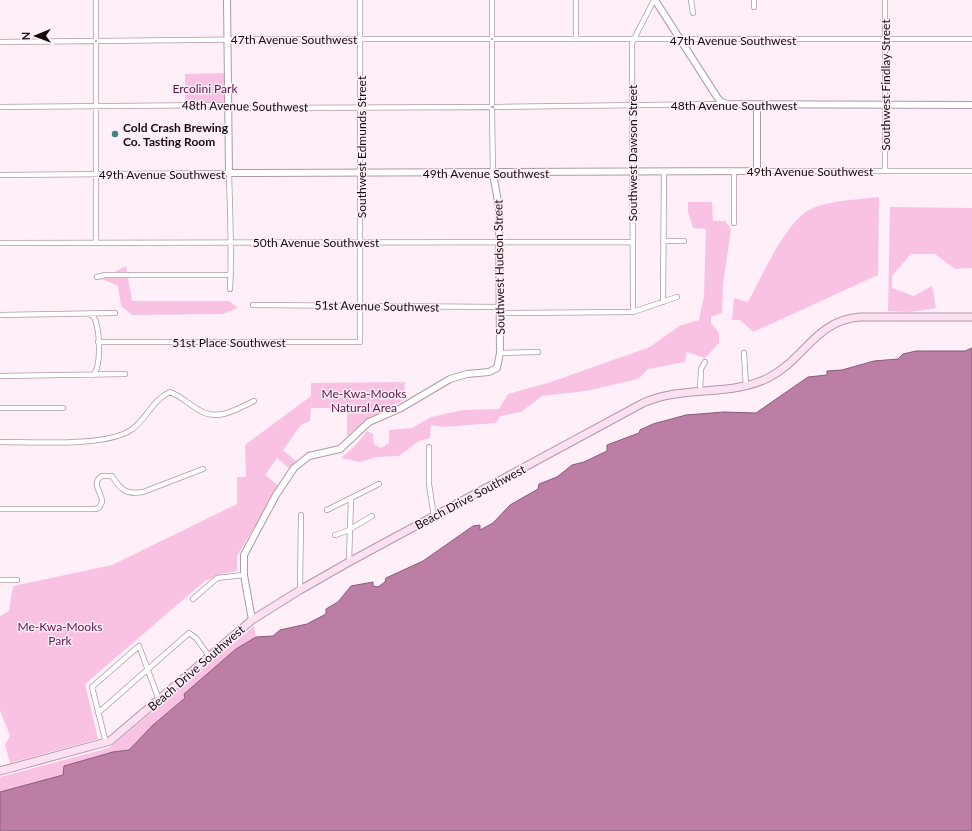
<svg xmlns="http://www.w3.org/2000/svg" width="972" height="831" font-family="Lato,sans-serif">
<style>
.green{fill:#f9c2e3}
.water{fill:#bc7ea4;stroke:#895b77}
.lines{fill:none;stroke-linecap:round;stroke-linejoin:round}
.minor-casing{stroke:#b198a6;stroke-width:6}
.tertiary-casing{stroke:#b198a6;stroke-width:8}
.secondary-casing{stroke:#b198a6;stroke-width:9}
.minor{stroke:#fff;stroke-width:4.5}
.tertiary{stroke:#fff;stroke-width:6}
.secondary{stroke:#fee0f3;stroke-width:7}
.poi-dot{fill:#3d8582;stroke:#ffeff8;stroke-width:1.5}
.labels{text-anchor:middle;dominant-baseline:central;stroke-width:3;stroke-linejoin:round;paint-order:stroke}
.street-label{font-size:12px;fill:#12090e;stroke:#ffeff8}
.park-label{font-size:12px;fill:#5e1348;stroke:#ffeff8}
.poi-label{font-size:12px;font-weight:bold;fill:#12090e;stroke:#ffeff8;text-anchor:start}
</style>
<rect width="100%" height="100%" fill="#ffeff8"/>
<!-- green -->
<path class="green" d="M 225,73 L 226,102 L 185,103 L 185,74 Z
M 879,197 L 878,275 L 753,332 L 740,320 L 732,320 L 734,298 L 748,302 C 761,277 782,231 804,213 C 822,200 857,200 879,197 Z
M 688,202 L 712,202 L 713,221 L 725,221 L 731,229 L 723,285 L 722,313 L 711,317 L 711,323 L 719,333 L 719,343 L 705,358 L 687,352 L 685,362 L 648,369 L 638,379 L 586,391 L 542,396 L 521,412 L 500,416 L 496,423 L 444,427 L 431,425 L 430,438 L 419,441 L 399,456 L 377,457 L 360,462 L 341,458 L 356,445 L 367,431 L 373,434 L 374,444 L 381,448 L 389,443 L 389,430 L 412,428 L 431,417 L 463,410 L 499,409 L 508,394 L 551,382 L 650,347 L 679,326 L 699,320 L 704,296 L 706,229 L 693,228 L 688,212 Z
M 890,207 L 972,208 L 972,268 L 955,269 L 935,254 L 911,254 L 892,276 L 892,288 L 914,296 L 932,286 L 936,308 L 910,312 L 888,311 Z
M 126,266 L 132,301 L 229,301 L 238,308 L 223,314 L 132,315 L 121,306 L 118,286 L 102,279 Z
M 405,382 L 404,400 L 370,417 L 347,436 L 347,408 L 311,408 L 310,421 L 301,425 L 283,450 L 296,461 L 290,469 L 277,458 L 265,475 L 279,486 L 237,556 L 237,571 L 221,574 L 205,581 L 85,684 L 98,739 L 10,763 L 5,745 L 10,736 L 0,710 L 0,616 L 9,611 L 13,586 L 112,565 L 237,504 L 237,477 L 246,477 L 245,445 L 311,396 L 311,383 Z
M 254,626 L 256,637 L 236,649 L 184,694 L 185,698 L 153,725 L 129,750 L 113,752 L 64,766 L 63,775 L 0,792 L 0,777 L 109,748 Z"/>
<!-- water -->
<path class="water" d="M 972,348 L 972,831 L 0,831 L 0,792 L 63,775 L 64,766 L 113,752 L 129,750 L 153,725 L 185,698 L 184,694 L 236,649 L 256,637 L 273,636 L 280,630 L 307,624 L 326,614 L 326,609 L 338,602 L 351,586 L 373,582 L 373,586 L 378,587 L 385,582 L 386,578 L 423,561 L 473,526 L 480,525 L 480,530 L 493,523 L 510,505 L 538,489 L 539,484 L 557,477 L 572,465 L 584,462 L 607,451 L 607,445 L 639,433 L 640,430 L 653,424 L 686,415 L 724,412 L 756,413 L 808,377 L 827,375 L 827,371 L 842,370 L 874,361 L 898,359 L 903,354 L 916,351 L 965,351 Z"/>
<g class="lines">
<defs>
<path id="minor" d="M 96,0 L 96,38
M 492,0 L 492,36
M 576,0 L 576,39
M 691,0 L 693,13
M 754,7 L 754,0
M 495,39 L 972,39
M 99,41 L 267,39 L 489,39
M 0,42 L 93,41
M 492,42 L 492,104
M 96,44 L 96,243
M 0,107 L 223,105 L 234,108 L 489,107
M 496,107 L 724,104
M 492,110 L 493,174
M 757,171 L 972,171
M 885,171 L 885,0
M 734,172 L 734,223
M 0,175 L 229,173 C 230,212 232,251 230,289
M 663,241 L 684,241
M 0,243 L 632,242
M 97,277 L 105,275 L 231,275
M 663,302 L 664,172
M 253,305 L 500,307
M 633,312 L 632,43 L 654,0
M 500,313 L 633,312 L 677,297
M 89,314 L 93,316 C 100,326 102,366 93,375
M 0,315 L 115,313
M 98,342 L 360,342 L 360,0
M 500,353 L 538,352
M 744,353 L 746,386
M 0,376 L 125,374
M 700,391 L 701,369 L 705,362
M 0,408 L 63,408
M 0,442 C 32,442 106,447 131,430 C 147,419 152,400 170,392 C 181,396 188,404 199,410 C 218,422 237,409 254,401
M 429,447 L 429,484 L 434,517
M 0,509 L 95,509 L 99,508 L 102,502 C 102,491 90,484 102,476 L 112,476 C 121,490 126,495 143,492 L 203,469
M 327,510 L 379,484
M 335,535 L 347,531 L 372,516
M 349,562 L 351,499
M 0,580 L 17,580
M 300,590 L 301,515
M 193,599 L 217,578 L 244,575
M 98,713 L 189,633 L 196,638 L 209,656
M 106,743 L 92,687 L 139,646 L 159,700"/>
<path id="tertiary" d="M 227,0 L 229,173 L 757,171 L 757,105
M 655,0 L 717,97 L 721,102 L 728,104 L 972,105
M 252,620 L 244,575 L 244,555 L 276,495 L 294,468 L 309,456 L 340,449 L 369,422 L 401,408 L 450,379 L 467,374 L 489,372 L 497,368 L 500,353 L 499,207 L 493,174"/>
<path id="secondary" d="M 0,771 L 110,741 L 252,620 L 300,590 L 349,562 L 643,403 C 683,385 729,397 768,378 C 804,360 816,320 860,317 L 972,317"/>
</defs>
<!-- minor casing -->
<use href="#minor" class="minor-casing"/>
<!-- tertiary casing -->
<use href="#tertiary" class="tertiary-casing"/>
<!-- secondary casing -->
<use href="#secondary" class="secondary-casing"/>
<!-- minor -->
<use href="#minor" class="minor"/>
<!-- tertiary -->
<use href="#tertiary" class="tertiary"/>
<!-- secondary -->
<use href="#secondary" class="secondary"/>
</g>
<!-- markers -->
<circle class="poi-dot" cx="115" cy="134" r="4"/>
<g class="labels">
<!-- street labels -->
<g class="street-label">
<text x="294" y="39">47th Avenue Southwest</text>
<text x="733" y="40">47th Avenue Southwest</text>
<text transform="translate(885 85) rotate(-90)">Southwest Findlay Street</text>
<text x="734" y="105">48th Avenue Southwest</text>
<text transform="translate(245 106) rotate(1)">48th Avenue Southwest</text>
<text transform="translate(361 147) rotate(-90)">Southwest Edmunds Street</text>
<text transform="translate(632 153) rotate(-90)">Southwest Dawson Street</text>
<text x="810" y="171">49th Avenue Southwest</text>
<text x="486" y="173">49th Avenue Southwest</text>
<text x="162" y="174">49th Avenue Southwest</text>
<text x="316" y="242">50th Avenue Southwest</text>
<text transform="translate(499 267) rotate(-91)">Southwest Hudson Street</text>
<text transform="translate(377 306) rotate(1)">51st Avenue Southwest</text>
<text x="229" y="342">51st Place Southwest</text>
<text transform="translate(470 497) rotate(-28)">Beach Drive Southwest</text>
<text transform="translate(196 668) rotate(-41)">Beach Drive Southwest</text>
</g>
<!-- park labels -->
<g class="park-label">
<text x="205" y="88">Ercolini Park</text>
<text x="364" y="393">Me-Kwa-Mooks<tspan x="364" dy="14">Natural Area</tspan></text>
<text x="60" y="626">Me-Kwa-Mooks<tspan x="60" dy="14">Park</tspan></text>
</g>
<!-- poi labels -->
<g class="poi-label">
<text x="123" y="127">Cold Crash Brewing<tspan x="123" dy="14">Co. Tasting Room</tspan></text>
</g>
</g>
<!-- north arrow -->
<g transform="translate(36 36) rotate(269)" stroke="#ffeff8" stroke-width="3" paint-order="stroke">
<path d="M0-3L7 15L0 10L-7 15Z" fill="#12090e"/>
<text y="-6" font-size="11" font-weight="bold" text-anchor="middle" fill="#12090e">N</text>
</g>
</svg>
